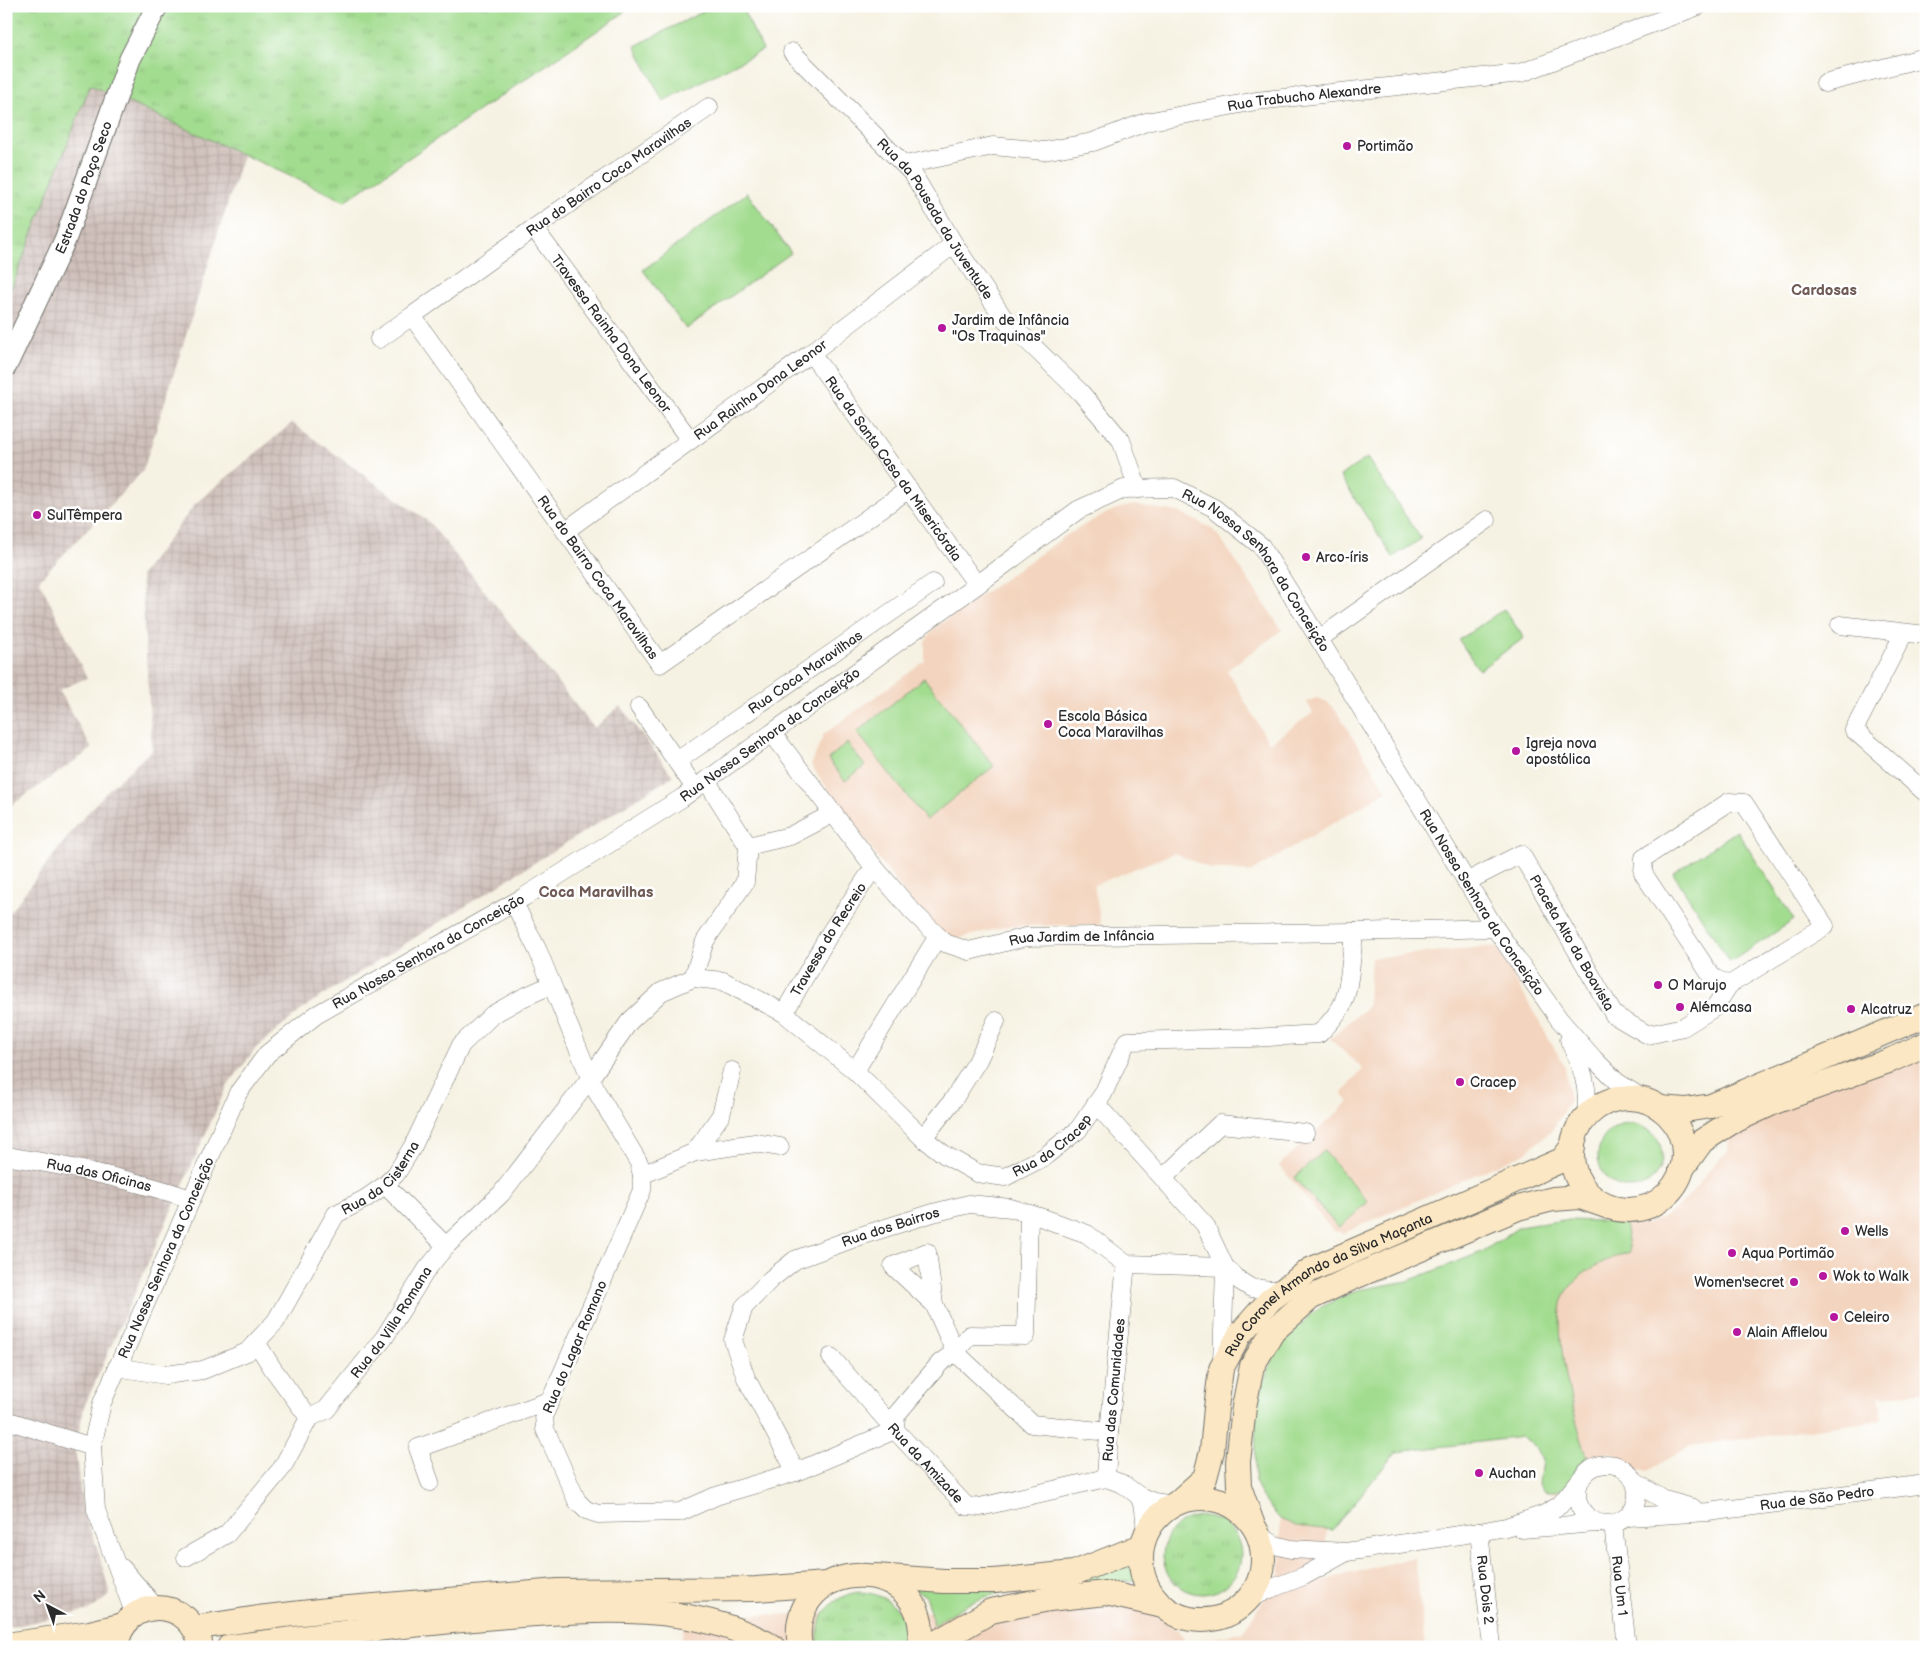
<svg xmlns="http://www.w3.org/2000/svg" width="1932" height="1653" font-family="'Balsamiq Sans',sans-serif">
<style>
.built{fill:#f3d4be}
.industrial{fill:url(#industrial-grid)}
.grass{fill:url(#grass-tufts);stroke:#66845d}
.green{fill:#a2dc8f;stroke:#66845d}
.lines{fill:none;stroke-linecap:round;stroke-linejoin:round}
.minor-casing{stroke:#72716b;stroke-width:19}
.tertiary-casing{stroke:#72716b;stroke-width:23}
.secondary-casing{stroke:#72716b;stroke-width:26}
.minor{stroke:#fff;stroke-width:18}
.tertiary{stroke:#fff;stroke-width:21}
.secondary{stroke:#fbe7c3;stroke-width:24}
.poi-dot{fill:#b5179e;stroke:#fff;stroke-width:2}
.labels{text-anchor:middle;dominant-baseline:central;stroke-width:5;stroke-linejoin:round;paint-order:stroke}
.street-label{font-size:14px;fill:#2b2b2b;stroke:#fff}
.poi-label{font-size:14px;fill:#2b2b2b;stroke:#fff;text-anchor:start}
.neighbourhood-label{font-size:15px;font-weight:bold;fill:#6f5a55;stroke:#fff}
</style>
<defs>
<pattern id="industrial-grid" width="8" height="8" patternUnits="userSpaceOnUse" patternTransform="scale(1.25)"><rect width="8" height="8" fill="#cfc0ba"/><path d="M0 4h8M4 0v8" fill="none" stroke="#b2a5a0"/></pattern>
<pattern id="grass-tufts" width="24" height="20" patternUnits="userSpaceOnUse" patternTransform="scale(1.25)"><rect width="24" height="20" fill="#a2dc8f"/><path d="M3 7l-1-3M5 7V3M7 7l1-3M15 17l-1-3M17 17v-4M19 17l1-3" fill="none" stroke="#8cbd7c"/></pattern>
</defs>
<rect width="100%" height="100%" fill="#fff"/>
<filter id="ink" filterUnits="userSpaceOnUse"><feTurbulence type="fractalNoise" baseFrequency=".02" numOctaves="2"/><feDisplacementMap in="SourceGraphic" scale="10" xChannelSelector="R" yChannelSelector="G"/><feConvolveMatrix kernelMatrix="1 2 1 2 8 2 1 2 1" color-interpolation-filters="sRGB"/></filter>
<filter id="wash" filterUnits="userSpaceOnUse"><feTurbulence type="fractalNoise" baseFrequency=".0096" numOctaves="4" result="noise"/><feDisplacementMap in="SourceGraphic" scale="20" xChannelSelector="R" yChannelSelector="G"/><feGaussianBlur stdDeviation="1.12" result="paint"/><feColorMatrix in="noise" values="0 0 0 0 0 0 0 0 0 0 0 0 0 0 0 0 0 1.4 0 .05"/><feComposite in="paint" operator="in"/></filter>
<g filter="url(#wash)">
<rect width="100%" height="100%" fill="#f6f2e3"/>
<!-- built -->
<path class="built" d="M 1134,505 L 1178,512 L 1211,528 L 1221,539 L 1282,630 L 1227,670 L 1269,743 L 1313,713 L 1307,702 L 1316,698 L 1326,701 L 1336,711 L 1387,791 L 1251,872 L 1211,869 L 1174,853 L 1094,885 L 1101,925 L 1009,926 L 955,939 L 939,932 L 910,901 L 844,812 L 811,765 L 824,734 L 925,661 L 925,642 L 933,629 L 1067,535 L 1095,519 L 1116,509 Z
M 1496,946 L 1565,1067 L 1570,1099 L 1553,1129 L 1525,1153 L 1343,1233 L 1333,1231 L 1279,1165 L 1349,1102 L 1342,1094 L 1363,1069 L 1330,1039 L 1368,1006 L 1371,958 Z
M 1926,1044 L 1926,1391 L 1879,1396 L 1882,1420 L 1690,1446 L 1647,1471 L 1637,1470 L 1612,1452 L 1587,1457 L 1568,1484 L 1556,1493 L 1545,1492 L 1539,1484 L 1542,1459 L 1533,1444 L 1522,1437 L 1396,1452 L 1360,1497 L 1327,1523 L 1324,1580 L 1415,1557 L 1425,1647 L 680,1647 L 686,1616 L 991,1611 L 1125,1596 L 1178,1630 L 1186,1643 L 1242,1633 L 1265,1598 L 1280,1587 L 1280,1517 L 1255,1481 L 1256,1409 L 1267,1371 L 1283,1341 L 1317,1309 L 1358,1290 L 1408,1281 L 1482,1252 L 1519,1227 L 1564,1220 L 1602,1221 L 1645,1225 L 1665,1217 L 1680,1205 L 1692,1192 L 1714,1164 L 1728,1151 L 1730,1123 Z"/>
<!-- industrial -->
<path class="industrial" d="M 90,85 L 243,155 L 143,471 L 39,580 L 87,678 L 59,690 L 92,749 L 6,809 L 6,302 Z
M 292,423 L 429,522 L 594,728 L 620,706 L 673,776 L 309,1004 L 256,1048 L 226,1088 L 84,1407 L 75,1451 L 84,1513 L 99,1553 L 110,1595 L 90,1610 L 6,1628 L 6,917 L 80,821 L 111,787 L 152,750 L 141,575 L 196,503 Z"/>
<!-- grass -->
<path class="grass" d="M 6,6 L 627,6 L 622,14 L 345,201 L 90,85 L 6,302 Z
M1163 1555a39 39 0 1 1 78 0a39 39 0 1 1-78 0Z
M 859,1592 C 890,1593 911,1616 905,1647 L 819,1647 C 813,1619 832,1595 859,1592 Z"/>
<!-- green -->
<path class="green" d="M 714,6 L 741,6 L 763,50 L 663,101 L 635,46 Z
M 747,193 L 791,253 L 686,329 L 643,270 Z
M 1367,458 L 1421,539 L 1393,557 L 1340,476 Z
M 1504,609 L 1524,638 L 1479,670 L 1459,640 Z
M 924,678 L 994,766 L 926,820 L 857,732 Z
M 847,743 L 865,766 L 845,781 L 828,759 Z
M 1737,831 L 1794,920 L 1730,962 L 1673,873 Z
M1598 1156a32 32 0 1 1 64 0a32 32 0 1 1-64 0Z
M 1324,1151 L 1368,1202 L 1339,1228 L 1294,1178 Z
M 1564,1220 L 1602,1221 L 1625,1224 L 1630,1252 C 1606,1259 1577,1272 1565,1295 C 1549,1327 1576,1423 1587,1457 C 1574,1473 1568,1493 1545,1492 L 1539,1484 L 1542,1459 L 1533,1444 L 1522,1437 L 1396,1452 L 1332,1530 L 1296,1526 L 1280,1519 L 1262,1498 L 1255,1481 L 1256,1409 L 1267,1371 L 1283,1341 L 1317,1309 L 1358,1290 L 1408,1281 L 1482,1252 L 1519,1227 Z
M 1130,1561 L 1137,1581 C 1069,1583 989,1579 934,1626 L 925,1595 L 909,1588 Z"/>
</g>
<g filter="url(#ink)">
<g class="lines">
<defs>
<g id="minor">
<path id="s1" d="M 792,52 L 913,174 L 954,244 L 1003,317 L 1081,393 L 1121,440 L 1138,489"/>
<path d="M 1825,83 L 1926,57"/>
<path id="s2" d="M 905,165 L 993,146 L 1044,151 L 1093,142 L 1146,122 L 1256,101 L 1521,73 L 1698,6"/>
<path id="s3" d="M 534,228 L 690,440"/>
<path id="s4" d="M 412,316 L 534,228 L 709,107"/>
<path id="s5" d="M 379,339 L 412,316 L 660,664 L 909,489"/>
<path id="s6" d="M 811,353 L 977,585"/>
<path id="s7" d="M 565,531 L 811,353 L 954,244"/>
<path d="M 1840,625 L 1926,635"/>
<path d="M 1904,633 L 1854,730 L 1926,793"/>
<path d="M 1319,639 L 1487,520"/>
<path d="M 639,707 L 695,788"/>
<path id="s8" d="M 772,733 L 874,867 L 912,911 L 945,943 L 969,951 L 1026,937 L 1354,932 L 1495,928"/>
<path id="s9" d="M 677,761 L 933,583"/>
<path d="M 748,846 L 790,836 L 834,813"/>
<path id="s10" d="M 1466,882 L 1521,854 L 1614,1015 L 1648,1035 L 1683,1027 L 1715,1007 L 1729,985 L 1825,926 L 1744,803 L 1729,802 L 1644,858 L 1643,873 L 1712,977 L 1729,985"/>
<path d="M 514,903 L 538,951 L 594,1087 L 639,1163 L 642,1175 L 642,1190 L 544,1415 L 545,1429 L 577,1501 L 586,1510 L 598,1514 L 680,1512 L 716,1496 L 796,1472 L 895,1430 L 896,1415 L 940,1363 L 955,1352 L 970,1335 L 1026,1336 L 1029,1214"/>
<path id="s11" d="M 693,978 L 723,981 L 784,1013 L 855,1071 L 923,1138 L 945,1155 L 977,1173 L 1005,1177 L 1044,1157 L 1078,1130 L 1103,1094 L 1127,1041 L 1251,1038 L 1319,1034 C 1328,1025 1338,1014 1343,1003 C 1350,987 1352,950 1354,932"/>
<path id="s12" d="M 784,1013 L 830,933 L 874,867"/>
<path d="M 1569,1040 C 1582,1067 1590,1087 1586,1117"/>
<path d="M 855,1071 L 938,936"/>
<path d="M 1096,1104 L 1205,1225 L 1225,1267 L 1240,1281 L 1251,1288 L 1283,1291"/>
<path d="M 923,1138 L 953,1100 L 978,1060 L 996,1021"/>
<path d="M 695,1152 L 721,1115 L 732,1071"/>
<path id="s13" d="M 6,1156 C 68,1166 131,1179 191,1199"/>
<path d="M 642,1175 L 695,1152 L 755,1143 L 780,1147"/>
<path d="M 1163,1178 L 1220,1124 L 1305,1133"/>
<path d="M 385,1185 L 446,1246"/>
<path d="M 1126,1264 L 1109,1432 L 1106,1478 L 1123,1484 L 1139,1496 L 1154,1502 L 1173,1505"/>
<path d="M 934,1304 L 893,1266 L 927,1252 L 934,1304 L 955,1352 L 1032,1424 L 1109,1432"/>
<path d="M 256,1342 L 273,1369 L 309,1418"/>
<path id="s14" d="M 831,1357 L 895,1430 L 966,1506 L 980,1507 L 1106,1478"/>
<path id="s15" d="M 117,1367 L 165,1375 L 203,1370 L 247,1352 L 276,1321 L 336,1214 L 365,1199 L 385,1185 L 396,1174 L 413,1146 L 461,1045 L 492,1015 L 522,998 L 551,985"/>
<path d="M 6,1420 L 92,1447"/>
<circle cx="1607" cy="1494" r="30"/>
<path id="s16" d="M 796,1472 L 746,1378 L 733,1340 L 744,1307 L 771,1279 L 795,1260 L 860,1236 L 933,1213 L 969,1204 L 1011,1208 L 1043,1218 L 1087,1234 L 1126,1264 L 1225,1267 L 1222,1364"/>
<path d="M 430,1482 L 418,1448 L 549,1401"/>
<path d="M 1635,1482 L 1664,1500 L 1693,1508"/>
<path d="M 1139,1496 L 1144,1509 L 1146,1534"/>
<path id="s17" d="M 1628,1517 L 1708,1512 L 1926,1484"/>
<path id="s18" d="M 1613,1524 L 1627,1647"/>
<path d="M 1522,1529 L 1596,1523"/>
<path id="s19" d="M 1479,1532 L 1492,1647"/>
<path d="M 1259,1535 L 1275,1545 L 1291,1549 L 1346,1552 L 1479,1532 L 1506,1527 L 1545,1514 L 1560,1505 L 1581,1479"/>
<path id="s20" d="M 186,1557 L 227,1534 L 282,1468 L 309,1418 L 326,1410 L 384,1338 L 427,1269 L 446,1246 L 501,1194 L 591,1077 L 629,1022 L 661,992 L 693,978 L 705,941 L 745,882 L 748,846 L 706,780"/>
<path d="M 122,1568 L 156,1608"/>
<path d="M 1246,1600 L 1270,1589 L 1304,1576 L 1345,1553"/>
<path id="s21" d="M 135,1615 L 96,1510 L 92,1447 L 102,1403 L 238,1093 L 267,1054 L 316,1015 L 524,897 L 682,798 L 977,585 L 1078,510 L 1124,489 L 1174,488 L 1214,508 L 1261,546 L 1319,639 L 1495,928 L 1559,1019 L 1594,1059 L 1617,1082 L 1648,1102"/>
</g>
<g id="tertiary">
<path id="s22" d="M 6,366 L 65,240 L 130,59 L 157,6"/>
</g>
<g id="secondary">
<circle cx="1628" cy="1154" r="56"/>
<path d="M 1660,1108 L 1685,1110 L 1711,1106 L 1926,1015"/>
<path d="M 1681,1170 L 1702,1141 L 1730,1123 L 1777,1101 L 1891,1060 L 1926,1044"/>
<circle cx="1202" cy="1559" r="61"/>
<path id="s23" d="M 1178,1502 L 1205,1478 L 1212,1451 L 1216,1408 L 1221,1369 L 1240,1334 L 1270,1300 L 1310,1270 L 1562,1160 L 1573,1146"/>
<path d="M 1252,1523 L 1239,1486 L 1238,1462 L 1244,1407 L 1252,1366 L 1273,1331 L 1310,1298 L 1352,1278 L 1518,1208 L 1553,1199 L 1580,1197 L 1609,1207"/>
<path d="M 875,1576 L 944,1581 L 994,1581 L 1074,1573 L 1142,1546"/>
<path d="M 194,1628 L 258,1618 L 337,1609 L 558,1591 L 756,1589 L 826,1584"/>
<path d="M 6,1645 L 90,1633 L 124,1625"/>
<path d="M 116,1647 C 123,1595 192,1595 201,1647"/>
<path d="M 229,1647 C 318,1636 407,1624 496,1617 C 588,1610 690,1599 773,1647"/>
<path d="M 800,1647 C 784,1554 934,1550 920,1647"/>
<path d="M 929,1647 L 991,1611 L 1049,1599 L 1106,1593 L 1163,1606"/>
</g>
</defs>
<!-- minor casing -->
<use href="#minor" class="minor-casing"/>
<!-- tertiary casing -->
<use href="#tertiary" class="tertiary-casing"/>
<!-- secondary casing -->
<use href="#secondary" class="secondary-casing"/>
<!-- minor -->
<use href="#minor" class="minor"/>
<!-- tertiary -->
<use href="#tertiary" class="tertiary"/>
<!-- secondary -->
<use href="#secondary" class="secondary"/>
</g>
</g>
<!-- markers -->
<g class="poi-dot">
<circle cx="1347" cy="146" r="5"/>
<circle cx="942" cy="328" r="5"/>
<circle cx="37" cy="515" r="5"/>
<circle cx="1306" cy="557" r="5"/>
<circle cx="1048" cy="724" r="5"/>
<circle cx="1516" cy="751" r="5"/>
<circle cx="1658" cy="985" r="5"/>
<circle cx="1680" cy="1007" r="5"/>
<circle cx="1851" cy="1009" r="5"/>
<circle cx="1460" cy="1082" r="5"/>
<circle cx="1845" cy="1231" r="5"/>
<circle cx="1732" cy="1253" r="5"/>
<circle cx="1823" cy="1276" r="5"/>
<circle cx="1794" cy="1282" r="5"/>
<circle cx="1834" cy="1317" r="5"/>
<circle cx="1737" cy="1332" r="5"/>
<circle cx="1479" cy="1473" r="5"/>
</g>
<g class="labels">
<!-- street labels -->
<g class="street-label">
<text stroke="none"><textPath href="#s2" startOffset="408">Rua Trabucho Alexandre</textPath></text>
<text stroke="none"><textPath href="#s4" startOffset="241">Rua do Bairro Coca Maravilhas</textPath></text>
<text stroke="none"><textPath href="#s22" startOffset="195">Estrada do Poço Seco</textPath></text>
<text stroke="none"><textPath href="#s1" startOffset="221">Rua da Pousada da Juventude</textPath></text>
<text stroke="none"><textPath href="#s3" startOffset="131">Travessa Rainha Dona Leonor</textPath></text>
<text stroke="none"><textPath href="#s7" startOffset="241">Rua Rainha Dona Leonor</textPath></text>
<text stroke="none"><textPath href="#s6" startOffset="142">Rua da Santa Casa da Misericórdia</textPath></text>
<text stroke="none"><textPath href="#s21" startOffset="1805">Rua Nossa Senhora da Conceição</textPath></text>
<text stroke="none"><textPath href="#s5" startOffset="361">Rua do Bairro Coca Maravilhas</textPath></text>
<text stroke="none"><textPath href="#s9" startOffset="156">Rua Coca Maravilhas</textPath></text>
<text stroke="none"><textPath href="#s21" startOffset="1204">Rua Nossa Senhora da Conceição</textPath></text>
<text stroke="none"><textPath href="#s21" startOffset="2210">Rua Nossa Senhora da Conceição</textPath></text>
<text stroke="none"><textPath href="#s8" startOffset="412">Rua Jardim de Infância</textPath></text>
<text stroke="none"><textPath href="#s12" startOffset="86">Travessa do Recreio</textPath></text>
<text stroke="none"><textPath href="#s10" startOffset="164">Praceta Alto da Boavista</textPath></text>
<text stroke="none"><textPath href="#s21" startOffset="799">Rua Nossa Senhora da Conceição</textPath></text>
<text stroke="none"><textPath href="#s11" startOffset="436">Rua da Cracep</textPath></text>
<text stroke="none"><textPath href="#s13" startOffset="95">Rua das Oficinas</textPath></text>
<text stroke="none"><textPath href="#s15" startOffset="358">Rua da Cisterna</textPath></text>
<text stroke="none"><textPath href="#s16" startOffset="352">Rua dos Bairros</textPath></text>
<text stroke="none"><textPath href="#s21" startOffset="379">Rua Nossa Senhora da Conceição</textPath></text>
<text stroke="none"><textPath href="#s23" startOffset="288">Rua Coronel Armando da Silva Maçanta</textPath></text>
<text stroke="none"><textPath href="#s20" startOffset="318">Rua da Villa Romana</textPath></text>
<text transform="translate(575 1347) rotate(-67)">Rua do Lagar Romano</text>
<text transform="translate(1114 1390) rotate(-85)">Rua das Comunidades</text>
<text stroke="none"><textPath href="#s14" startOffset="142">Rua da Amizade</textPath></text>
<text stroke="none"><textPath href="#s17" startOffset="190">Rua de São Pedro</textPath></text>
<text stroke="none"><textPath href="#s18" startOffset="62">Rua Um 1</textPath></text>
<text stroke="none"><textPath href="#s19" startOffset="58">Rua Dois 2</textPath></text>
</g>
<!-- poi labels -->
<g class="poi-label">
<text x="1357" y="146">Portimão</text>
<text x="952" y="320">Jardim de Infância<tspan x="952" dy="16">"Os Traquinas"</tspan></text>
<text x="47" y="515">SulTêmpera</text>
<text x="1316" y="557">Arco-íris</text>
<text x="1058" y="716">Escola Básica<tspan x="1058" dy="16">Coca Maravilhas</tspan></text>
<text x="1526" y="743">Igreja nova<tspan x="1526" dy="16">apostólica</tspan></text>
<text x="1668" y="985">O Marujo</text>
<text x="1690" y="1007">Alémcasa</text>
<text x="1861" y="1009">Alcatruz</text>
<text x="1470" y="1082">Cracep</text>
<text x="1855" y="1231">Wells</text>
<text x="1742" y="1253">Aqua Portimão</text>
<text x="1833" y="1276">Wok to Walk</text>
<text x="1784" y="1282" text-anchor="end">Women'secret</text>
<text x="1844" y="1317">Celeiro</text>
<text x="1747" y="1332">Alain Afflelou</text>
<text x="1489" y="1473">Auchan</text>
</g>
<!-- neighbourhood labels -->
<g class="neighbourhood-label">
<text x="1824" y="290">Cardosas</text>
<text x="596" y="892">Coca Maravilhas</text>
</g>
</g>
<!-- margin -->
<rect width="1932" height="1653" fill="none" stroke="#fff" stroke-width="25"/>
<!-- north arrow -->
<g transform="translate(48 1606) rotate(319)" stroke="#ffffff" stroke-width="4" paint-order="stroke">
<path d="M0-4L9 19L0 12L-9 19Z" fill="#2b2b2b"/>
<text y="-8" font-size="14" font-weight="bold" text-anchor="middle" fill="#2b2b2b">N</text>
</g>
</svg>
